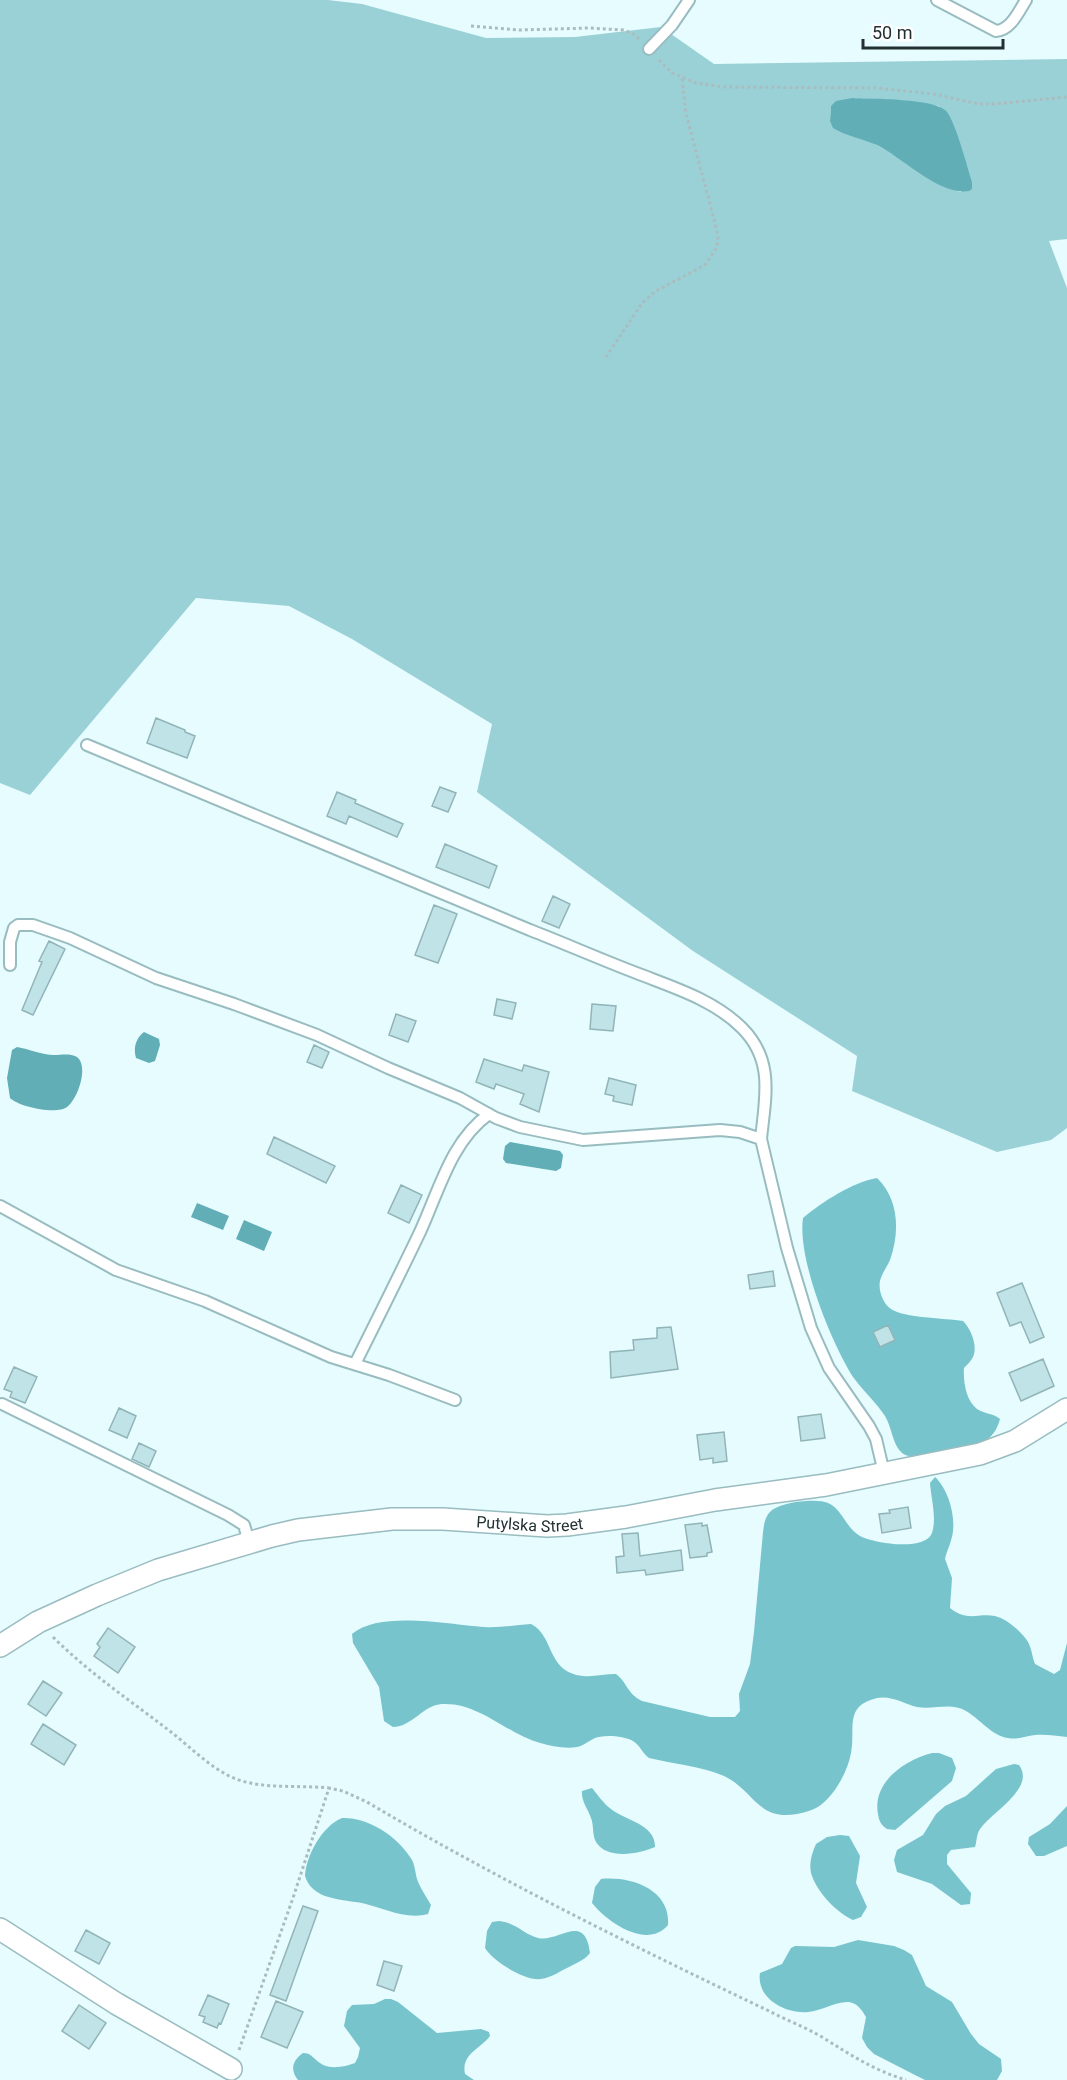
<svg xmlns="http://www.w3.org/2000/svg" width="1067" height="2080" font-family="Roboto,sans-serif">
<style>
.green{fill:#9ad1d7;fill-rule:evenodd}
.forest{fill:#77c4cd}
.water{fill:#61aeb6}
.building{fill:#bfe3e7;stroke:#91b4b8;stroke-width:1.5}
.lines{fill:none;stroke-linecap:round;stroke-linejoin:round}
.lane-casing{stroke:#99bcc0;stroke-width:14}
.street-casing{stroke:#99bcc0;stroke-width:24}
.path{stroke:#a9bdbf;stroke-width:3;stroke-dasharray:3 3;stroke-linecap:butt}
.lane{stroke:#fff;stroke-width:10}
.street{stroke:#fff;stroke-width:21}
.labels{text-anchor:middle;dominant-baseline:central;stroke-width:5;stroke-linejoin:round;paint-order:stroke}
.street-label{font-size:16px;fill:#223032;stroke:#fff}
</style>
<rect width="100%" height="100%" fill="#e6fcfe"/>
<!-- green -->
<path class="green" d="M 0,0 L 328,0 L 362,4 L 486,38 L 575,37 L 661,27 L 714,64 L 1067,59 L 1067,239 L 1049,241 L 1067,288 L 1067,1128 L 1051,1140 L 997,1152 L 852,1091 L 857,1056 L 693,951 L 477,792 L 492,724 L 352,639 L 289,606 L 196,598 L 30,795 L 0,783 ZM 852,98 L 908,101 L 939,106 L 961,192 C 925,181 900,154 866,140 C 852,134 839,134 830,121 L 831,106 Z"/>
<!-- forest -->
<path class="forest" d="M 877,1178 C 899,1199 900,1232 890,1260 C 887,1267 882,1273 880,1281 C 878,1290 883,1304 891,1309 C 904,1318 945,1318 963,1321 C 971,1329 978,1346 973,1357 C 971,1361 967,1365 964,1368 C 963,1381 966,1401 977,1409 C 984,1414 993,1413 1000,1419 C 995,1438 983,1445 964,1448 C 951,1451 912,1462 902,1453 C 892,1444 892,1427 885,1416 C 876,1402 863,1391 853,1377 C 831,1342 797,1258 803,1218 C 822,1202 853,1182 877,1178 Z
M 935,1477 C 948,1489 955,1514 953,1531 C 952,1541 947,1550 945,1559 L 952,1578 L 950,1608 C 967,1622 977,1613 995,1616 C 1007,1619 1022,1632 1028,1642 C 1032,1649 1032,1657 1035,1664 L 1054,1674 L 1060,1670 L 1067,1643 L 1067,1737 C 1056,1736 1046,1734 1035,1735 C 1026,1736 1017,1740 1008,1738 C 992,1736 980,1719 966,1711 C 951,1702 934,1710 917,1707 C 905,1704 891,1695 877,1698 C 843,1706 856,1729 851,1753 C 848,1770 836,1793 822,1804 C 815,1810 806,1812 797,1814 C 757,1821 754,1790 724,1776 C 700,1766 674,1764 649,1758 C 642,1753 640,1745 633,1741 C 623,1736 603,1734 593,1739 C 587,1742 583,1746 577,1747 C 565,1749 551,1746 540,1743 C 507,1734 479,1702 442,1704 C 423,1705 412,1727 393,1727 L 384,1721 L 379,1687 L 353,1643 L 352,1634 C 380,1610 451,1625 484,1627 C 500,1628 515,1625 531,1624 C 555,1636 546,1672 583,1676 C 594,1677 605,1674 616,1674 C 628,1683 626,1693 642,1701 L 710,1717 L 735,1717 L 740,1711 L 739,1694 L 750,1664 L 754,1632 L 763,1532 C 764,1525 765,1516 771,1511 C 781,1502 816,1498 828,1503 C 842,1509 846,1528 860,1536 C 873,1543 925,1552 932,1533 C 937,1518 931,1498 930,1483 Z
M 932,1753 L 939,1753 L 952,1758 L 956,1768 L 952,1781 L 900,1826 L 895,1830 L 887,1829 C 881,1825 879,1821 878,1814 C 872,1782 905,1760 932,1753 Z
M 1014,1764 L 1019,1765 C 1036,1788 992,1812 980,1829 C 976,1835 977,1841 975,1847 L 951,1850 L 947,1855 L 947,1864 L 971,1893 L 970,1904 L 961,1905 L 932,1884 L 897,1872 L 894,1860 L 897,1850 L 923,1835 L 936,1814 L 945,1806 L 966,1796 L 996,1769 Z
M 592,1788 C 598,1795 603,1803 611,1809 C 624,1820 656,1824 655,1847 C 639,1854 607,1860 596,1842 C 592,1835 594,1825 591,1818 C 588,1809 581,1801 582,1791 Z
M 1067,1806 L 1067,1846 L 1044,1856 L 1036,1856 L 1028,1844 L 1029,1837 L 1050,1824 Z
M 342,1818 C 367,1817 396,1835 410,1857 C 415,1863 415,1872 417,1879 C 420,1888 426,1896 431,1905 L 428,1914 C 405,1920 384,1908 362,1903 C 350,1901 337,1900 325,1896 C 315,1892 308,1886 305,1876 C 306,1856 322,1826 342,1818 Z
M 840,1835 L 849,1836 L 860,1856 L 856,1883 L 867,1907 L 861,1917 L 853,1920 C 837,1913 818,1893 812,1876 C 808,1865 812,1853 816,1844 L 827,1837 Z
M 601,1879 C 630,1876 671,1889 668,1925 C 647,1950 607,1922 592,1903 L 595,1887 Z
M 499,1921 C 517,1923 523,1934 538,1938 C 558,1943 585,1911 590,1953 C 586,1959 578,1962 571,1966 C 562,1970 551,1978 541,1979 C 524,1981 493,1961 485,1948 L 487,1931 L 492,1922 Z
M 858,1940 L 894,1946 L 904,1950 L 912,1955 L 926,1986 L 952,2002 L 971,2034 L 979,2044 L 1001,2059 L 1002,2071 L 997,2080 L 925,2080 L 915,2075 L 874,2054 L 867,2047 L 862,2038 L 866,2017 C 862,2010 857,2003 849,2002 C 835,2001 822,2011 808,2012 C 785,2014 756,1998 760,1973 L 782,1964 L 791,1948 L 795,1946 L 834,1947 Z
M 385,1999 L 391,1999 L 398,2002 L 437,2033 L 481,2029 L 489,2032 L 490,2036 C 480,2049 461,2054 465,2074 L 474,2080 L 298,2080 C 290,2070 292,2061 303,2053 C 311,2053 313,2058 320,2063 C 329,2070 345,2067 355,2063 L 358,2057 L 360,2048 L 344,2026 L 347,2011 L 352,2005 L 374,2004 Z"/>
<!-- water -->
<path class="water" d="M 852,98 C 870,99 937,98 947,112 C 956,124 967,166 972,182 L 972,189 L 969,191 C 940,196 903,158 877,145 C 863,139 846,136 833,128 L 830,121 L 831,106 L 836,101 Z
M 144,1032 L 159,1039 L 160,1045 L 155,1061 L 149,1063 L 136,1058 C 133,1048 136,1038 144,1032 Z
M 17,1047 C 29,1049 42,1055 54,1055 C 61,1055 70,1053 77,1057 C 89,1066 78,1099 67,1107 C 57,1115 19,1107 10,1098 L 7,1078 L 12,1050 Z
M 510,1142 L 560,1151 L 563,1155 L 561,1168 L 556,1171 L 506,1163 L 503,1159 L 505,1146 Z
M 197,1203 L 229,1216 L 223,1230 L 191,1217 Z
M 244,1220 L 272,1232 L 264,1251 L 236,1239 Z"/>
<!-- building -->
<path class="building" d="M 156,718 L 185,730 L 185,732 L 195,736 L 187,758 L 147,743 Z
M 440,787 L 456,793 L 448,812 L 432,806 Z
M 337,792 L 356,800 L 355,803 L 403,824 L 397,837 L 349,816 L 346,824 L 327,816 Z
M 445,844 L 497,866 L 489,888 L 436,867 Z
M 553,896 L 570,904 L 559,928 L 542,921 Z
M 434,905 L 457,914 L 438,963 L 415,955 Z
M 49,941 L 65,949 L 33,1015 L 22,1010 L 42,962 L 39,961 Z
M 497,999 L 516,1003 L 512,1019 L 494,1015 Z
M 592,1004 L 616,1006 L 613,1031 L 590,1029 Z
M 396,1014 L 416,1021 L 408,1042 L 389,1035 Z
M 314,1045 L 329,1052 L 322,1068 L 307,1062 Z
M 484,1059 L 522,1071 L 524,1065 L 549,1072 L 539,1112 L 520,1104 L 524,1094 L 496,1084 L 494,1089 L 476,1082 Z
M 609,1078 L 636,1085 L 632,1105 L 613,1101 L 614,1096 L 605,1094 Z
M 274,1137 L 335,1166 L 326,1183 L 267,1154 Z
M 401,1185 L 422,1195 L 409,1223 L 388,1213 Z
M 773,1271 L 775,1286 L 750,1289 L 748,1275 Z
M 1022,1283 L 1044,1337 L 1030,1343 L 1021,1322 L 1010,1326 L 997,1293 Z
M 888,1325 L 895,1340 L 880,1347 L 873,1332 Z
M 671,1327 L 678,1369 L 611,1378 L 610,1352 L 634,1350 L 633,1340 L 657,1338 L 657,1328 Z
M 1043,1359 L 1054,1386 L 1021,1401 L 1009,1373 Z
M 14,1367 L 37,1377 L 25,1403 L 10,1397 L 12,1392 L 4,1389 Z
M 119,1408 L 136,1416 L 127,1438 L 109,1430 Z
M 821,1414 L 825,1438 L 801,1441 L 798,1417 Z
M 724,1432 L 727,1461 L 713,1463 L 713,1458 L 700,1460 L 697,1435 Z
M 139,1443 L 156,1451 L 149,1467 L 132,1459 Z
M 908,1507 L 911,1528 L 882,1533 L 879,1514 L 890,1513 L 889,1510 Z
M 702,1523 L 702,1526 L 707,1525 L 712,1552 L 707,1553 L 707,1556 L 690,1558 L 685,1525 Z
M 638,1533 L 640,1556 L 681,1550 L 683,1570 L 646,1575 L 645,1570 L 617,1573 L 616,1557 L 624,1556 L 622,1534 Z
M 108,1628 L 135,1647 L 118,1673 L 94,1656 L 100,1647 L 97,1644 Z
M 43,1681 L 62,1693 L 46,1716 L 28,1704 Z
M 43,1724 L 76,1745 L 64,1765 L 31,1744 Z
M 303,1906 L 318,1911 L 286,2001 L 270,1995 Z
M 86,1930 L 110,1943 L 99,1964 L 75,1951 Z
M 384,1961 L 402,1966 L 394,1991 L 377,1985 Z
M 208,1995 L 229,2004 L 221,2024 L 219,2023 L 217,2028 L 203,2022 L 205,2017 L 199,2015 Z
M 276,2001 L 303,2012 L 287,2048 L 261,2037 Z
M 79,2005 L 106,2023 L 89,2049 L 62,2031 Z"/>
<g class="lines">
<defs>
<path id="lane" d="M 937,0 L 996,31 C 1011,30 1019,11 1026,0
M 649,49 L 672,25 L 689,0
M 87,745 C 235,806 382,869 530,930 C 566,944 602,960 639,974 C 675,988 714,1000 742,1028 C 775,1061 765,1098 761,1139
M 10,965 L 10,942 L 14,928 L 18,925 L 33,925 L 70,938 L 156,978 L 234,1004 L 317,1035 L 388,1068 L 460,1098 L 496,1118 L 520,1127 L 583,1140 L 720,1130 L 740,1132 L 761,1139 L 787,1248 L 811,1328 L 829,1368 L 869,1426 L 876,1439 L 884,1473
M 0,1206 L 116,1270 L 205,1301 L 331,1357 L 389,1375 L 455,1400
M 355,1364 C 377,1320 399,1276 420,1232 C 439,1191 451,1141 489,1114
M 2,1404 L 228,1515 L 244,1525 L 249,1542"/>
<g id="street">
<path id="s1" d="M 0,1646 L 38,1622 L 97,1595 L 158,1570 L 272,1536 L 298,1530 L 392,1519 L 443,1519 L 547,1526 L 567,1525 L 626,1517 L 715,1500 L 826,1485 L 980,1454 L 1015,1441 L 1067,1409"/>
<path d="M 0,1929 L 117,2004 L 231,2069"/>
</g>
</defs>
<!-- lane casing -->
<use href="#lane" class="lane-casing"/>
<!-- street casing -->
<use href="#street" class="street-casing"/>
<!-- path -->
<path class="path" d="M 471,26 L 520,30 L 589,28 L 623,30 L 634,34 L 640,40
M 659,60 L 672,73 L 682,77 L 696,83 L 724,87 L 876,88 L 934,94 L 979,104 L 993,104 L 1067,97
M 606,357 L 642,303 L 656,291 L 705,265 L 717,247 L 718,237 L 714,219 L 686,114 L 682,77
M 53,1637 C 89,1673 131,1701 171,1732 C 193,1749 215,1773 242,1781 C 270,1789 300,1785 329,1788
M 239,2050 L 293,1898 L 329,1788 L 343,1791 L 367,1802 C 497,1879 633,1946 769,2011 C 786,2020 805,2027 822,2037 C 851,2055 873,2070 906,2080"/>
<!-- lane -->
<use href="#lane" class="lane"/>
<!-- street -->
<use href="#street" class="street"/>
</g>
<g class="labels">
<!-- street labels -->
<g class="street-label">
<text stroke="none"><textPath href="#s1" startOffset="554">Putylska Street</textPath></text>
</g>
</g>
<!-- scale -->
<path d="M863 39v9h140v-9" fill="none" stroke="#223032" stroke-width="3"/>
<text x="872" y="39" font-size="18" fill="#223032" stroke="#ffffff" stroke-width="4.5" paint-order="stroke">50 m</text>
</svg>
